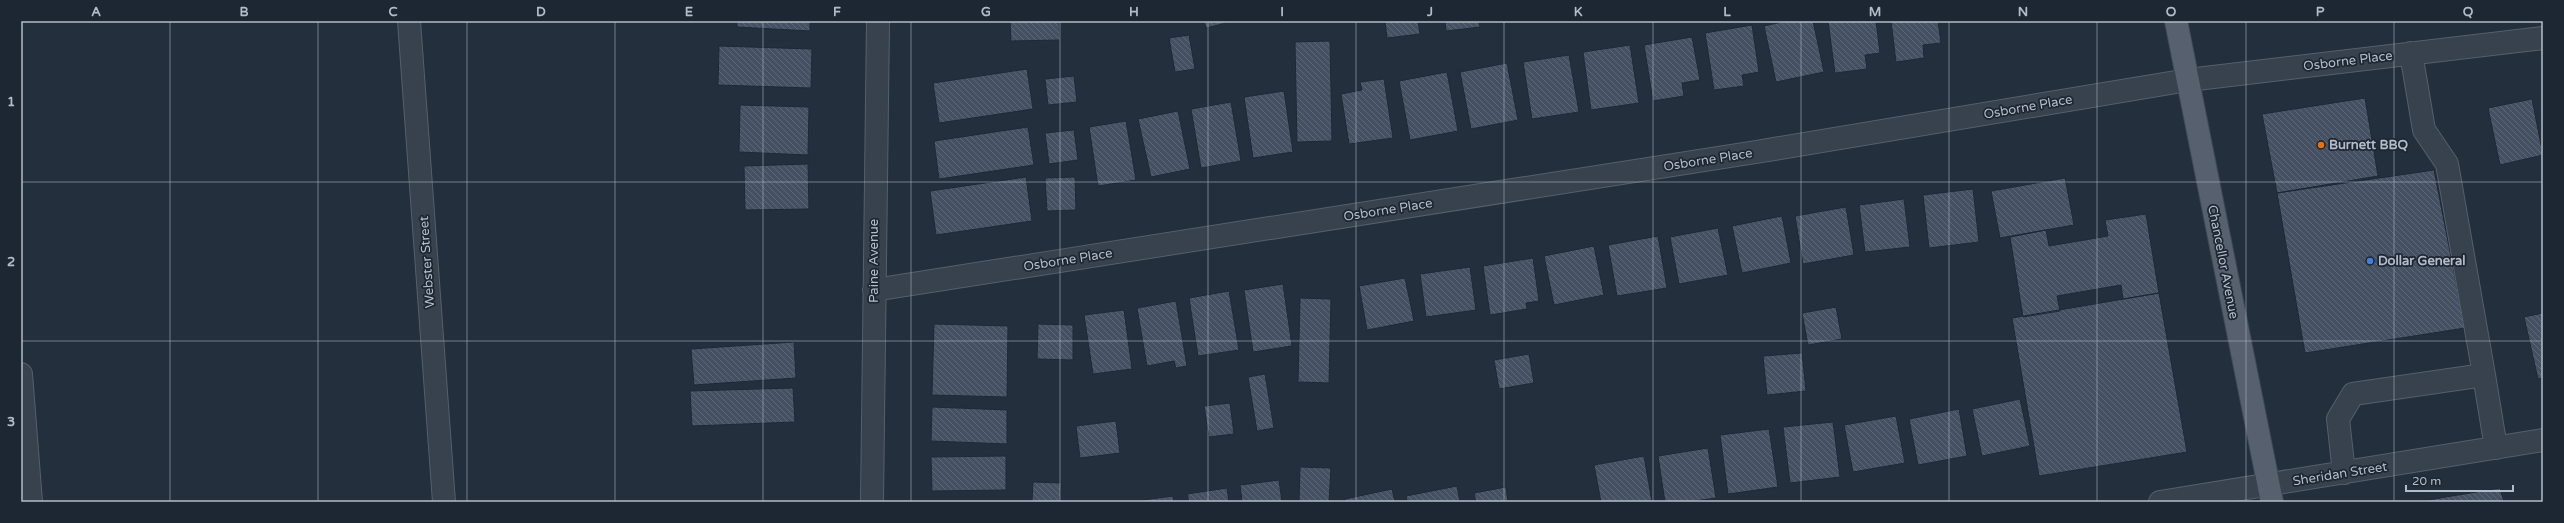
<svg xmlns="http://www.w3.org/2000/svg" width="2564" height="523" font-family="'Varela Round',sans-serif">
<style>
.building{fill:url(#building-back-hatch);stroke:#1f2835}
.lines{fill:none;stroke-linecap:round;stroke-linejoin:round}
.minor-casing{stroke:#565f6c;stroke-width:24}
.major-casing{stroke:#414a57;stroke-width:24}
.minor{stroke:#38414e;stroke-width:22}
.major{stroke:#56606e;stroke-width:22}
.grid{fill:none;stroke:#b4bcc9;stroke-width:1;stroke-opacity:0.55}
.food-dot{fill:#e8710a;stroke:#1d2633;stroke-width:1.5}
.shop-dot{fill:#3f7fe0;stroke:#1d2633;stroke-width:1.5}
.labels{text-anchor:middle;dominant-baseline:central;stroke-width:3.5;stroke-linejoin:round;paint-order:stroke}
.street-label{font-size:13px;fill:#b4bcc9;stroke:#1d2633}
.poi-label{font-size:13px;font-weight:bold;fill:#b4bcc9;stroke:#1d2633;text-anchor:start}
.neatline{fill:none;stroke:#b4bcc9;stroke-width:1.5}
.grid-label{font-size:13px;text-anchor:middle;font-weight:bold;fill:#b4bcc9}
</style>
<defs>
<pattern id="building-back-hatch" width="6" height="6" patternUnits="userSpaceOnUse"><rect width="6" height="6" fill="#455162"/><path d="M-1 5l2 2M0 0l6 6M5-1l2 2" fill="none" stroke="#5d6877"/></pattern>
</defs>
<rect width="100%" height="100%" fill="#242f3e"/>
<!-- building -->
<path class="building" d="M 737,21 L 810,21 L 810,31 L 737,27 Z
M 1010,21 L 1059,21 L 1060,40 L 1011,41 Z
M 1204,21 L 1225,21 L 1226,23 L 1206,28 Z
M 1385,21 L 1418,21 L 1420,34 L 1387,38 Z
M 1445,21 L 1479,21 L 1480,27 L 1446,31 Z
M 1786,21 L 1813,21 L 1824,72 L 1776,82 L 1764,26 Z
M 1828,21 L 1876,21 L 1880,53 L 1865,55 L 1867,69 L 1835,73 Z
M 1891,21 L 1938,21 L 1941,43 L 1923,45 L 1924,58 L 1896,62 Z
M 1752,25 L 1759,72 L 1742,75 L 1744,86 L 1714,90 L 1705,33 Z
M 1189,35 L 1195,69 L 1175,72 L 1169,38 Z
M 1692,37 L 1700,80 L 1682,83 L 1684,96 L 1653,101 L 1644,45 Z
M 1330,41 L 1332,141 L 1297,142 L 1295,42 Z
M 1630,45 L 1639,103 L 1591,110 L 1583,52 Z
M 719,46 L 812,49 L 811,88 L 718,85 Z
M 1569,55 L 1579,112 L 1532,119 L 1523,62 Z
M 1507,63 L 1518,120 L 1471,129 L 1460,72 Z
M 1027,69 L 1033,109 L 939,123 L 933,83 Z
M 1447,72 L 1458,131 L 1410,140 L 1399,81 Z
M 1074,76 L 1077,102 L 1048,105 L 1045,79 Z
M 1384,79 L 1393,138 L 1349,144 L 1341,94 L 1362,90 L 1360,82 Z
M 1284,91 L 1293,152 L 1253,158 L 1244,97 Z
M 2365,98 L 2378,176 L 2277,193 L 2262,114 Z
M 2532,99 L 2543,155 L 2500,165 L 2488,108 Z
M 1231,102 L 1241,161 L 1201,168 L 1191,109 Z
M 740,105 L 809,107 L 808,155 L 739,152 Z
M 1178,111 L 1190,169 L 1151,177 L 1138,119 Z
M 1126,121 L 1136,180 L 1098,186 L 1089,127 Z
M 1028,127 L 1034,165 L 939,179 L 934,141 Z
M 1074,130 L 1078,160 L 1049,164 L 1045,133 Z
M 808,164 L 809,209 L 745,210 L 744,166 Z
M 2434,170 L 2465,328 L 2305,353 L 2277,193 Z
M 1026,177 L 1032,221 L 936,235 L 930,191 Z
M 1075,177 L 1076,210 L 1047,211 L 1045,178 Z
M 2065,178 L 2074,225 L 2000,238 L 1991,191 Z
M 1973,189 L 1979,242 L 1929,248 L 1923,195 Z
M 1904,199 L 1910,247 L 1865,252 L 1859,205 Z
M 1846,207 L 1854,255 L 1803,264 L 1795,216 Z
M 2146,214 L 2159,293 L 2123,299 L 2121,285 L 2057,296 L 2060,311 L 2023,317 L 2010,237 L 2046,230 L 2049,246 L 2108,236 L 2105,220 Z
M 1782,216 L 1791,263 L 1742,273 L 1732,226 Z
M 1718,228 L 1728,275 L 1679,284 L 1670,237 Z
M 1658,236 L 1667,288 L 1617,296 L 1608,245 Z
M 1594,246 L 1604,295 L 1554,305 L 1544,256 Z
M 1533,258 L 1539,301 L 1526,303 L 1527,309 L 1490,315 L 1483,266 Z
M 1470,267 L 1476,310 L 1426,317 L 1420,274 Z
M 1405,278 L 1414,321 L 1367,330 L 1359,286 Z
M 1283,284 L 1292,346 L 1253,352 L 1244,290 Z
M 1229,291 L 1239,350 L 1198,356 L 1189,298 Z
M 2159,293 L 2187,452 L 2039,476 L 2012,318 Z
M 1300,298 L 1331,299 L 1329,383 L 1298,382 Z
M 1176,301 L 1187,366 L 1176,368 L 1174,361 L 1147,366 L 1137,308 Z
M 1836,307 L 1842,339 L 1808,345 L 1802,313 Z
M 1124,310 L 1132,369 L 1093,374 L 1084,315 Z
M 2543,313 L 2543,378 L 2538,379 L 2524,317 Z
M 934,324 L 1008,326 L 1007,397 L 932,395 Z
M 1038,324 L 1073,325 L 1073,360 L 1037,359 Z
M 794,342 L 796,378 L 694,385 L 691,349 Z
M 1802,353 L 1806,391 L 1767,395 L 1763,356 Z
M 1529,354 L 1534,383 L 1499,389 L 1494,360 Z
M 1265,374 L 1274,428 L 1257,431 L 1248,377 Z
M 793,388 L 795,422 L 692,426 L 690,391 Z
M 2020,399 L 2030,446 L 1982,456 L 1972,409 Z
M 1230,403 L 1234,434 L 1209,437 L 1204,406 Z
M 932,407 L 1007,410 L 1007,444 L 931,441 Z
M 1959,409 L 1967,456 L 1918,465 L 1909,419 Z
M 1896,416 L 1905,463 L 1853,472 L 1844,425 Z
M 1116,421 L 1120,453 L 1080,458 L 1076,426 Z
M 1833,422 L 1840,477 L 1790,483 L 1783,427 Z
M 1769,429 L 1778,487 L 1728,494 L 1720,435 Z
M 1708,448 L 1716,498 L 1687,502 L 1665,502 L 1658,456 Z
M 1006,456 L 1006,490 L 932,491 L 931,457 Z
M 1644,456 L 1652,502 L 1601,502 L 1594,465 Z
M 1300,467 L 1331,468 L 1329,502 L 1299,502 Z
M 1279,480 L 1282,502 L 1242,502 L 1240,485 Z
M 1033,482 L 1061,483 L 1060,502 L 1032,502 Z
M 1457,486 L 1460,502 L 1407,502 L 1406,496 Z
M 1506,487 L 1508,502 L 1476,502 L 1474,493 Z
M 1227,488 L 1229,502 L 1189,502 L 1187,494 Z
M 2500,488 L 2504,502 L 2416,502 Z
M 1392,489 L 1395,502 L 1346,502 L 1345,499 Z
M 1173,496 L 1174,502 L 1135,502 L 1135,501 Z"/>
<g class="lines">
<defs>
<path id="minor" d="M 409,21 L 444,502
M 2411,53 L 2424,130 L 2447,164 L 2484,375
M 874,290 L 1756,152 L 2188,80 L 2543,38
M 21,374 L 31,502
M 2344,473 L 2338,419 L 2353,394 L 2484,375 L 2496,448
M 872,502 L 878,21
M 2160,502 L 2543,440"/>
<path id="major" d="M 2176,21 L 2272,502"/>
</defs>
<!-- minor casing -->
<use href="#minor" class="minor-casing"/>
<!-- major casing -->
<use href="#major" class="major-casing"/>
<!-- minor -->
<use href="#minor" class="minor"/>
<!-- major -->
<use href="#major" class="major"/>
</g>
<!-- grid -->
<path class="grid" d="M 170,21 L 170,502M 318,21 L 318,502M 467,21 L 467,502M 615,21 L 615,502M 763,21 L 763,502M 911,21 L 911,502M 1060,21 L 1060,502M 1208,21 L 1208,502M 1356,21 L 1356,502M 1504,21 L 1504,502M 1653,21 L 1653,502M 1801,21 L 1801,502M 1949,21 L 1949,502M 2097,21 L 2097,502M 2246,21 L 2246,502M 2394,21 L 2394,502M 21,182 L 2543,182M 21,341 L 2543,341"/>
<!-- markers -->
<circle class="food-dot" cx="2321" cy="145" r="4"/>
<circle class="shop-dot" cx="2370" cy="261" r="4"/>
<g class="labels">
<!-- street labels -->
<g class="street-label">
<text transform="translate(2348 61) rotate(-7)">Osborne Place</text>
<text transform="translate(2028 107) rotate(-10)">Osborne Place</text>
<text transform="translate(1708 160) rotate(-9)">Osborne Place</text>
<text transform="translate(1388 210) rotate(-9)">Osborne Place</text>
<text transform="translate(1068 260) rotate(-9)">Osborne Place</text>
<text transform="translate(874 261) rotate(-90)">Paine Avenue</text>
<text transform="translate(427 262) rotate(-94)">Webster Street</text>
<text transform="translate(2223 262) rotate(79)">Chancellor Avenue</text>
<text transform="translate(2340 474) rotate(-9)">Sheridan Street</text>
</g>
<!-- poi labels -->
<g class="poi-label">
<text x="2329" y="145">Burnett BBQ</text>
<text x="2378" y="261">Dollar General</text>
</g>
</g>
<!-- border -->
<rect width="2564" height="523" fill="none" stroke="#1d2633" stroke-width="44"/>
<!-- scale -->
<path d="M2406 485v6h107v-6" fill="none" stroke="#b4bcc9" stroke-width="2"/>
<text x="2412" y="485" font-size="12" fill="#b4bcc9" stroke="#1d2633" stroke-width="3" paint-order="stroke">20 m</text>
<rect x="22" y="22" width="2520" height="479" class="neatline"/>
<g class="grid-label">
<text x="96" y="16">A</text>
<text x="244" y="16">B</text>
<text x="393" y="16">C</text>
<text x="541" y="16">D</text>
<text x="689" y="16">E</text>
<text x="837" y="16">F</text>
<text x="986" y="16">G</text>
<text x="1134" y="16">H</text>
<text x="1282" y="16">I</text>
<text x="1430" y="16">J</text>
<text x="1578" y="16">K</text>
<text x="1727" y="16">L</text>
<text x="1875" y="16">M</text>
<text x="2023" y="16">N</text>
<text x="2171" y="16">O</text>
<text x="2320" y="16">P</text>
<text x="2468" y="16">Q</text>
<text x="11" y="106">1</text>
<text x="11" y="266">2</text>
<text x="11" y="426">3</text>
</g>
</svg>
